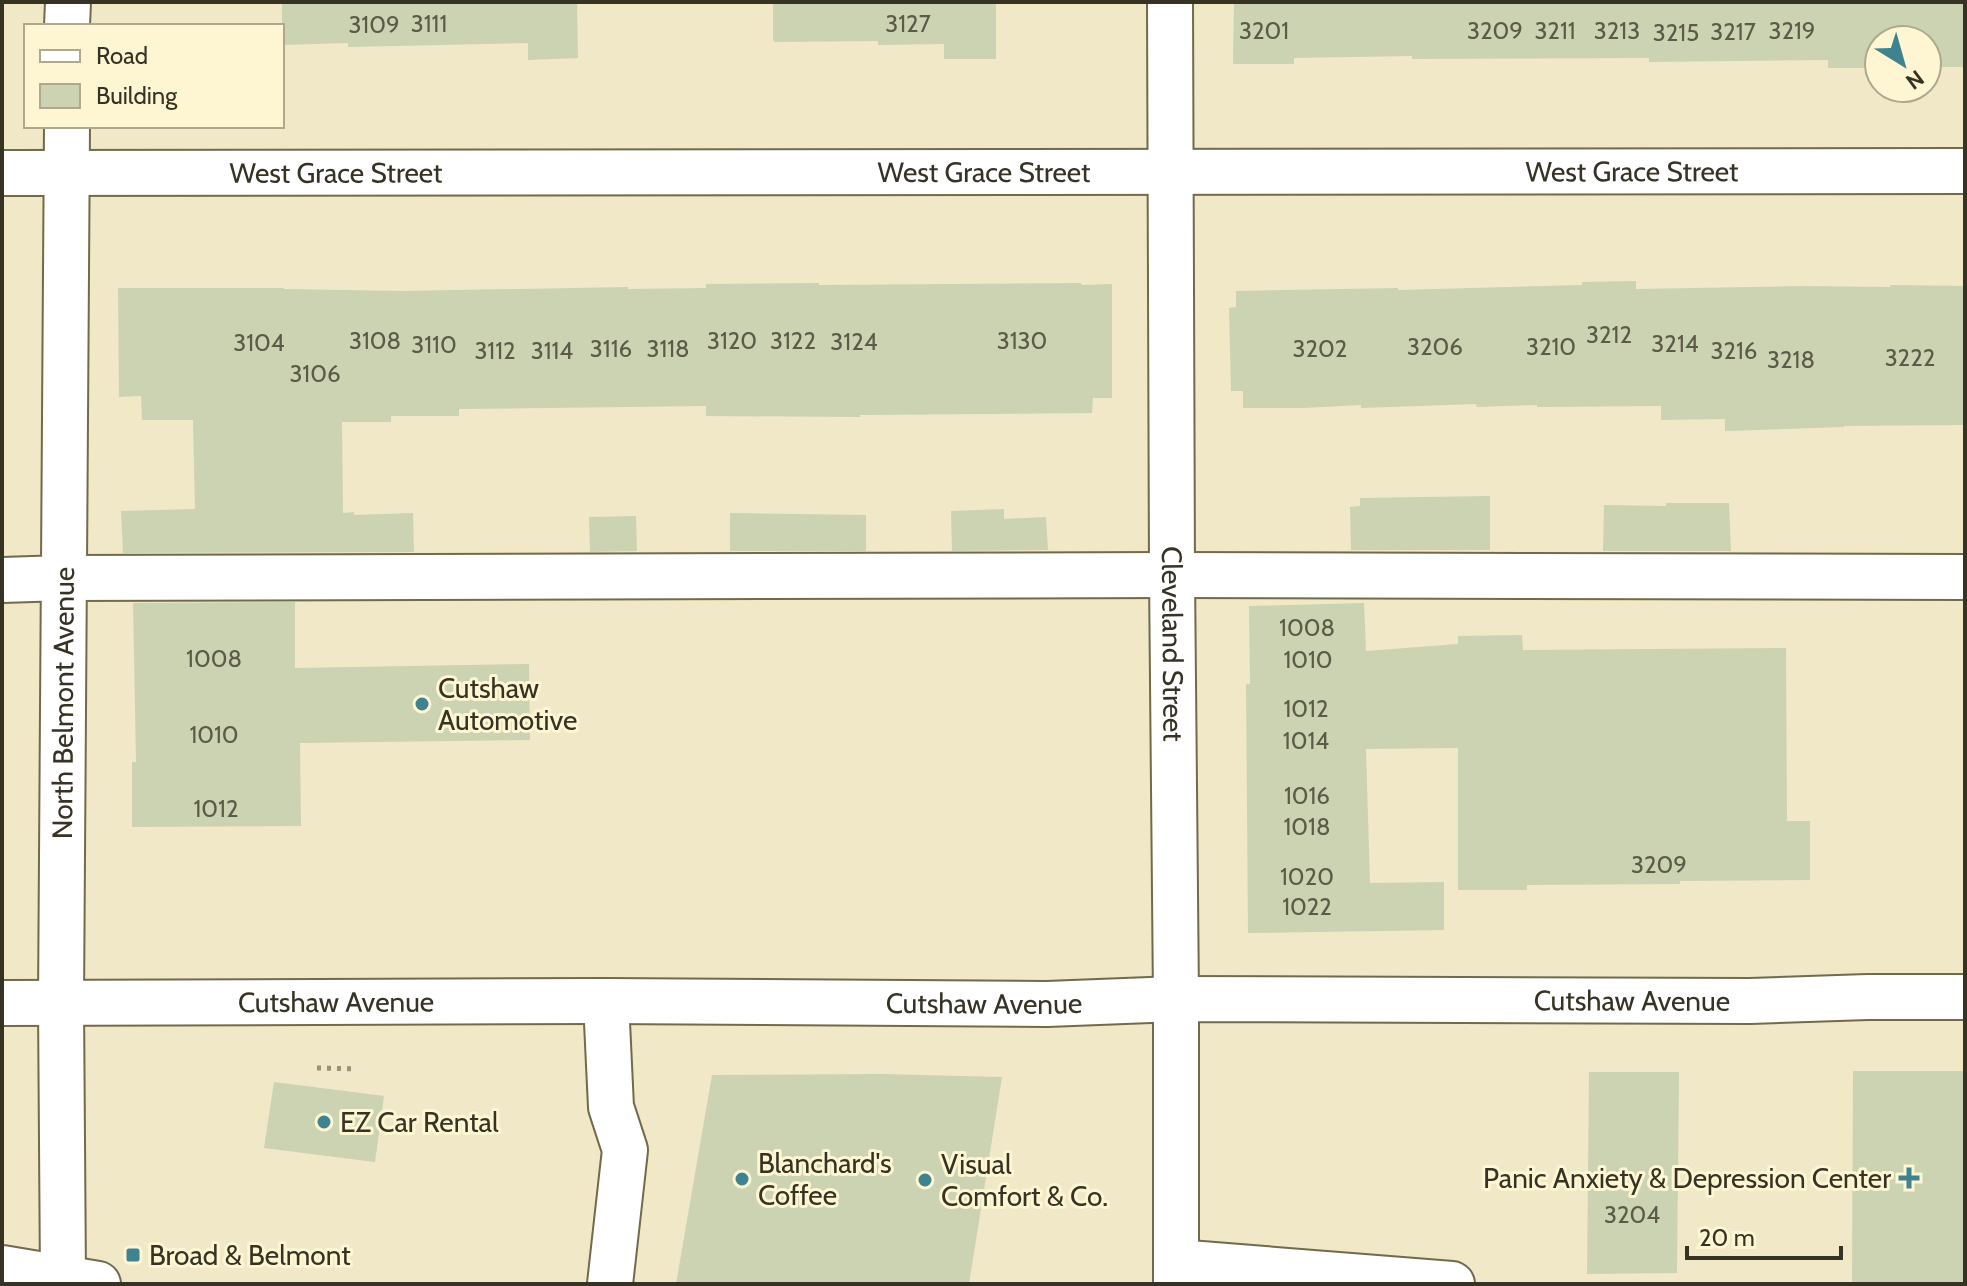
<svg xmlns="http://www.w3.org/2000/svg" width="1967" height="1286" font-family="Cabin,sans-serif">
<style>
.building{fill:#cbd3b2}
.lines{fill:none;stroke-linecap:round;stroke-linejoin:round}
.minor-casing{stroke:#716a4b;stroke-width:48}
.major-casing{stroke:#716a4b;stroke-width:48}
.path{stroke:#979279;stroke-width:5;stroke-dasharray:4 6;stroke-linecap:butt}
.minor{stroke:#fff;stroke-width:44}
.major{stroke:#fff;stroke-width:44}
.poi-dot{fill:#3e838f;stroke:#fef6d3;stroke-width:3}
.labels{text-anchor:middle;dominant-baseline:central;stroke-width:6;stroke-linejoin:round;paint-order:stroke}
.number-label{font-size:24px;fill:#5b5b48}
.street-label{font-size:28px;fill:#363325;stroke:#fef6d3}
.poi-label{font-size:28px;fill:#363325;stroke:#fef6d3;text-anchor:start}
</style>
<rect width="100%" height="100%" fill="#f0e8c6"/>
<!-- building -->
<path class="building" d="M 282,2 L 577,2 L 578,58 L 528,60 L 528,43 L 348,47 L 348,43 L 282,45 Z
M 773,2 L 996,2 L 996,59 L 944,59 L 944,44 L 878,45 L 878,41 L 775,42 L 773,40 Z
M 1234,2 L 1965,2 L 1965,67 L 1927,67 L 1927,40 L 1879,40 L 1879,68 L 1828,68 L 1828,60 L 1649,62 L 1649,58 L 1412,59 L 1412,56 L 1294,58 L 1294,64 L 1233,64 Z
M 1636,281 L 1636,289 L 1802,286 L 1890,287 L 1890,285 L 1965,286 L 1963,425 L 1844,426 L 1844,427 L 1725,431 L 1725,419 L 1661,420 L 1661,406 L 1537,407 L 1537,405 L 1477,407 L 1476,404 L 1361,408 L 1361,405 L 1303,408 L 1243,408 L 1243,391 L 1231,391 L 1229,308 L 1236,307 L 1236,291 L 1398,288 L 1398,290 L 1582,285 L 1582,282 Z
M 819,283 L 819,285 L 1081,283 L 1082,285 L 1112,284 L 1112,398 L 1093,398 L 1092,413 L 860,415 L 860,417 L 706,416 L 706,406 L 459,409 L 459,416 L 391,416 L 391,422 L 342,422 L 343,513 L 354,512 L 354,515 L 413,513 L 414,552 L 123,553 L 121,511 L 195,509 L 193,420 L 142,420 L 141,396 L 119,397 L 118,288 L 284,288 L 284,289 L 403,291 L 628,287 L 628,289 L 706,288 L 706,284 Z
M 1490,496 L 1490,550 L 1351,550 L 1350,507 L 1360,506 L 1360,498 Z
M 1666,503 L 1729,503 L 1731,551 L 1603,551 L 1604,505 L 1666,506 Z
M 1004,509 L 1004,519 L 1046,517 L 1048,550 L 952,551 L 951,511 Z
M 730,513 L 866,515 L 866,551 L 730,551 Z
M 636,516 L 637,551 L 590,552 L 589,517 Z
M 295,602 L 295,668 L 529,664 L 530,740 L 300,743 L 301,826 L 132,827 L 132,762 L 136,762 L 133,603 Z
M 1364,603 L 1366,651 L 1458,644 L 1458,636 L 1522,635 L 1523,650 L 1786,648 L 1787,821 L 1810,821 L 1810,880 L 1680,881 L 1680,884 L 1527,885 L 1527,890 L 1458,890 L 1458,748 L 1366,749 L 1370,883 L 1444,882 L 1444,930 L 1248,933 L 1246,684 L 1250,684 L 1249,606 Z
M 1853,1071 L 1965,1071 L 1965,1284 L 1852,1284 Z
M 1589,1072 L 1679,1072 L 1677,1273 L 1587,1274 Z
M 882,1074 L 1002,1077 L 969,1284 L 676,1284 L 712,1075 Z
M 274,1082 L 384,1096 L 375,1162 L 264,1148 Z"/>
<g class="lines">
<defs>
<g id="minor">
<path id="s1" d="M 1170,2 L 1172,575 L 1176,999 L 1176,1284"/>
<path d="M 67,26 L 68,2"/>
<path id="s2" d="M 2,173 L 1965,171"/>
<path d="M 2,580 L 64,578 L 1172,575 L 1965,577"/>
<path d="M 606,1001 L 611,1107 L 625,1150 L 610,1284"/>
<path id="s3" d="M 2,1003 L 606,1001 L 1047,1004 L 1176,999 L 1750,1001 L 1868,997 L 1965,997"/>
<path d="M 1176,1262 L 1452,1284"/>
<path id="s4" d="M 63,1279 L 61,1003 L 67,126"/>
</g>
<path id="major" d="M 2,1268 L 98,1284"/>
</defs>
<!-- minor casing -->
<use href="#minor" class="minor-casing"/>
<!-- major casing -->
<use href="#major" class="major-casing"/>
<!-- path -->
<path class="path" d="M 317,1068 L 356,1069"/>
<!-- minor -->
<use href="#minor" class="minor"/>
<!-- major -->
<use href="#major" class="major"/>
</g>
<!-- markers -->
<g class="poi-dot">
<circle cx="422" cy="704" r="8"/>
<circle cx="324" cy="1122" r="8"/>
<path d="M1905 1166h8v8h8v8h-8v8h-8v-8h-8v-8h8z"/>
<circle cx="742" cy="1179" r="8"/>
<circle cx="925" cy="1180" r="8"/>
<rect x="125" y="1247" width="16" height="16" rx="4"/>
</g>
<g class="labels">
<!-- number labels -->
<g class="number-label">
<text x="429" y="23">3111</text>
<text x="908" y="23">3127</text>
<text x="374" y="24">3109</text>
<text x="1264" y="30">3201</text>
<text x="1495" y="30">3209</text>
<text x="1555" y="30">3211</text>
<text x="1617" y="30">3213</text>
<text x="1792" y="30">3219</text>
<text x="1733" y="31">3217</text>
<text x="1676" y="32">3215</text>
<text x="1609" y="334">3212</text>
<text x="375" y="340">3108</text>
<text x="732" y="340">3120</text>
<text x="793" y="340">3122</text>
<text x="1022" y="340">3130</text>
<text x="854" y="341">3124</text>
<text x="259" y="342">3104</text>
<text x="1675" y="343">3214</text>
<text x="434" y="344">3110</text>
<text x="1435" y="346">3206</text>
<text x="1551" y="346">3210</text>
<text x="611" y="348">3116</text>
<text x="668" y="348">3118</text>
<text x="1320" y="348">3202</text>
<text x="495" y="350">3112</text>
<text x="552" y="350">3114</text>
<text x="1734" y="350">3216</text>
<text x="1910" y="357">3222</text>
<text x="1791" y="359">3218</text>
<text x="315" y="373">3106</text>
<text x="1307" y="627">1008</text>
<text x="214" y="658">1008</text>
<text x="1308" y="659">1010</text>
<text x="1306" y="708">1012</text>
<text x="214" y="734">1010</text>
<text x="1306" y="740">1014</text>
<text x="1307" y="795">1016</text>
<text x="216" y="808">1012</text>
<text x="1307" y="826">1018</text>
<text x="1659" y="864">3209</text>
<text x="1307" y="876">1020</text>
<text x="1307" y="906">1022</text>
<text x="1632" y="1214">3204</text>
</g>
<!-- street labels -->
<g class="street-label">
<text stroke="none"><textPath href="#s2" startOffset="1630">West Grace Street</textPath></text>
<text stroke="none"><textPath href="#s2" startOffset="982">West Grace Street</textPath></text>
<text stroke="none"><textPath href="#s2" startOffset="334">West Grace Street</textPath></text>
<text stroke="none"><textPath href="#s1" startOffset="642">Cleveland Street</textPath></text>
<text stroke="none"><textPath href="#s4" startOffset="576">North Belmont Avenue</textPath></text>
<text stroke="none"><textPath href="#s3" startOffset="1630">Cutshaw Avenue</textPath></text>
<text stroke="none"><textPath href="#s3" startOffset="334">Cutshaw Avenue</textPath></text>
<text stroke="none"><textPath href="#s3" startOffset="982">Cutshaw Avenue</textPath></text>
</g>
<!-- poi labels -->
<g class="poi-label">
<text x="438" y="688">Cutshaw<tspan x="438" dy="32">Automotive</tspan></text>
<text x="340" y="1122">EZ Car Rental</text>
<text x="758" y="1163">Blanchard's<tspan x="758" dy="32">Coffee</tspan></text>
<text x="941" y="1164">Visual<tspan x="941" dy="32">Comfort &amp; Co.</tspan></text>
<text x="1891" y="1178" text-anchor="end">Panic Anxiety &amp; Depression Center</text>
<text x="149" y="1255">Broad &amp; Belmont</text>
</g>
</g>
<!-- border -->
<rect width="1967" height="1286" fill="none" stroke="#363325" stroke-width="8"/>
<!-- legend -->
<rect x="24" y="24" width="260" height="104" fill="#fef6d3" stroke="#aea88d" stroke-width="2"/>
<rect x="40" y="50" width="40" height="12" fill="#ffffff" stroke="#aea88d" stroke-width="2"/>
<text x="96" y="64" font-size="24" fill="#363325">Road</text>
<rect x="40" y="84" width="40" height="24" fill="#cbd3b2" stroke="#aea88d" stroke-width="2"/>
<text x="96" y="104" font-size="24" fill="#363325">Building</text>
<!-- north arrow -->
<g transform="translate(1903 64) rotate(143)"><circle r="38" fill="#fef6d3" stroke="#aea88d" stroke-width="2"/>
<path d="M0-6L14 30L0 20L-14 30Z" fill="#3e838f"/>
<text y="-12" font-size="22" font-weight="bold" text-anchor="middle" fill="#363325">N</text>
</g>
<!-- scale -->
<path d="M1687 1246v12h154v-12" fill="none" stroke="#363325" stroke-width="4"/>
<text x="1699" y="1246" font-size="24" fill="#363325" stroke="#fef6d3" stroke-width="6" paint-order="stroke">20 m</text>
</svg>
